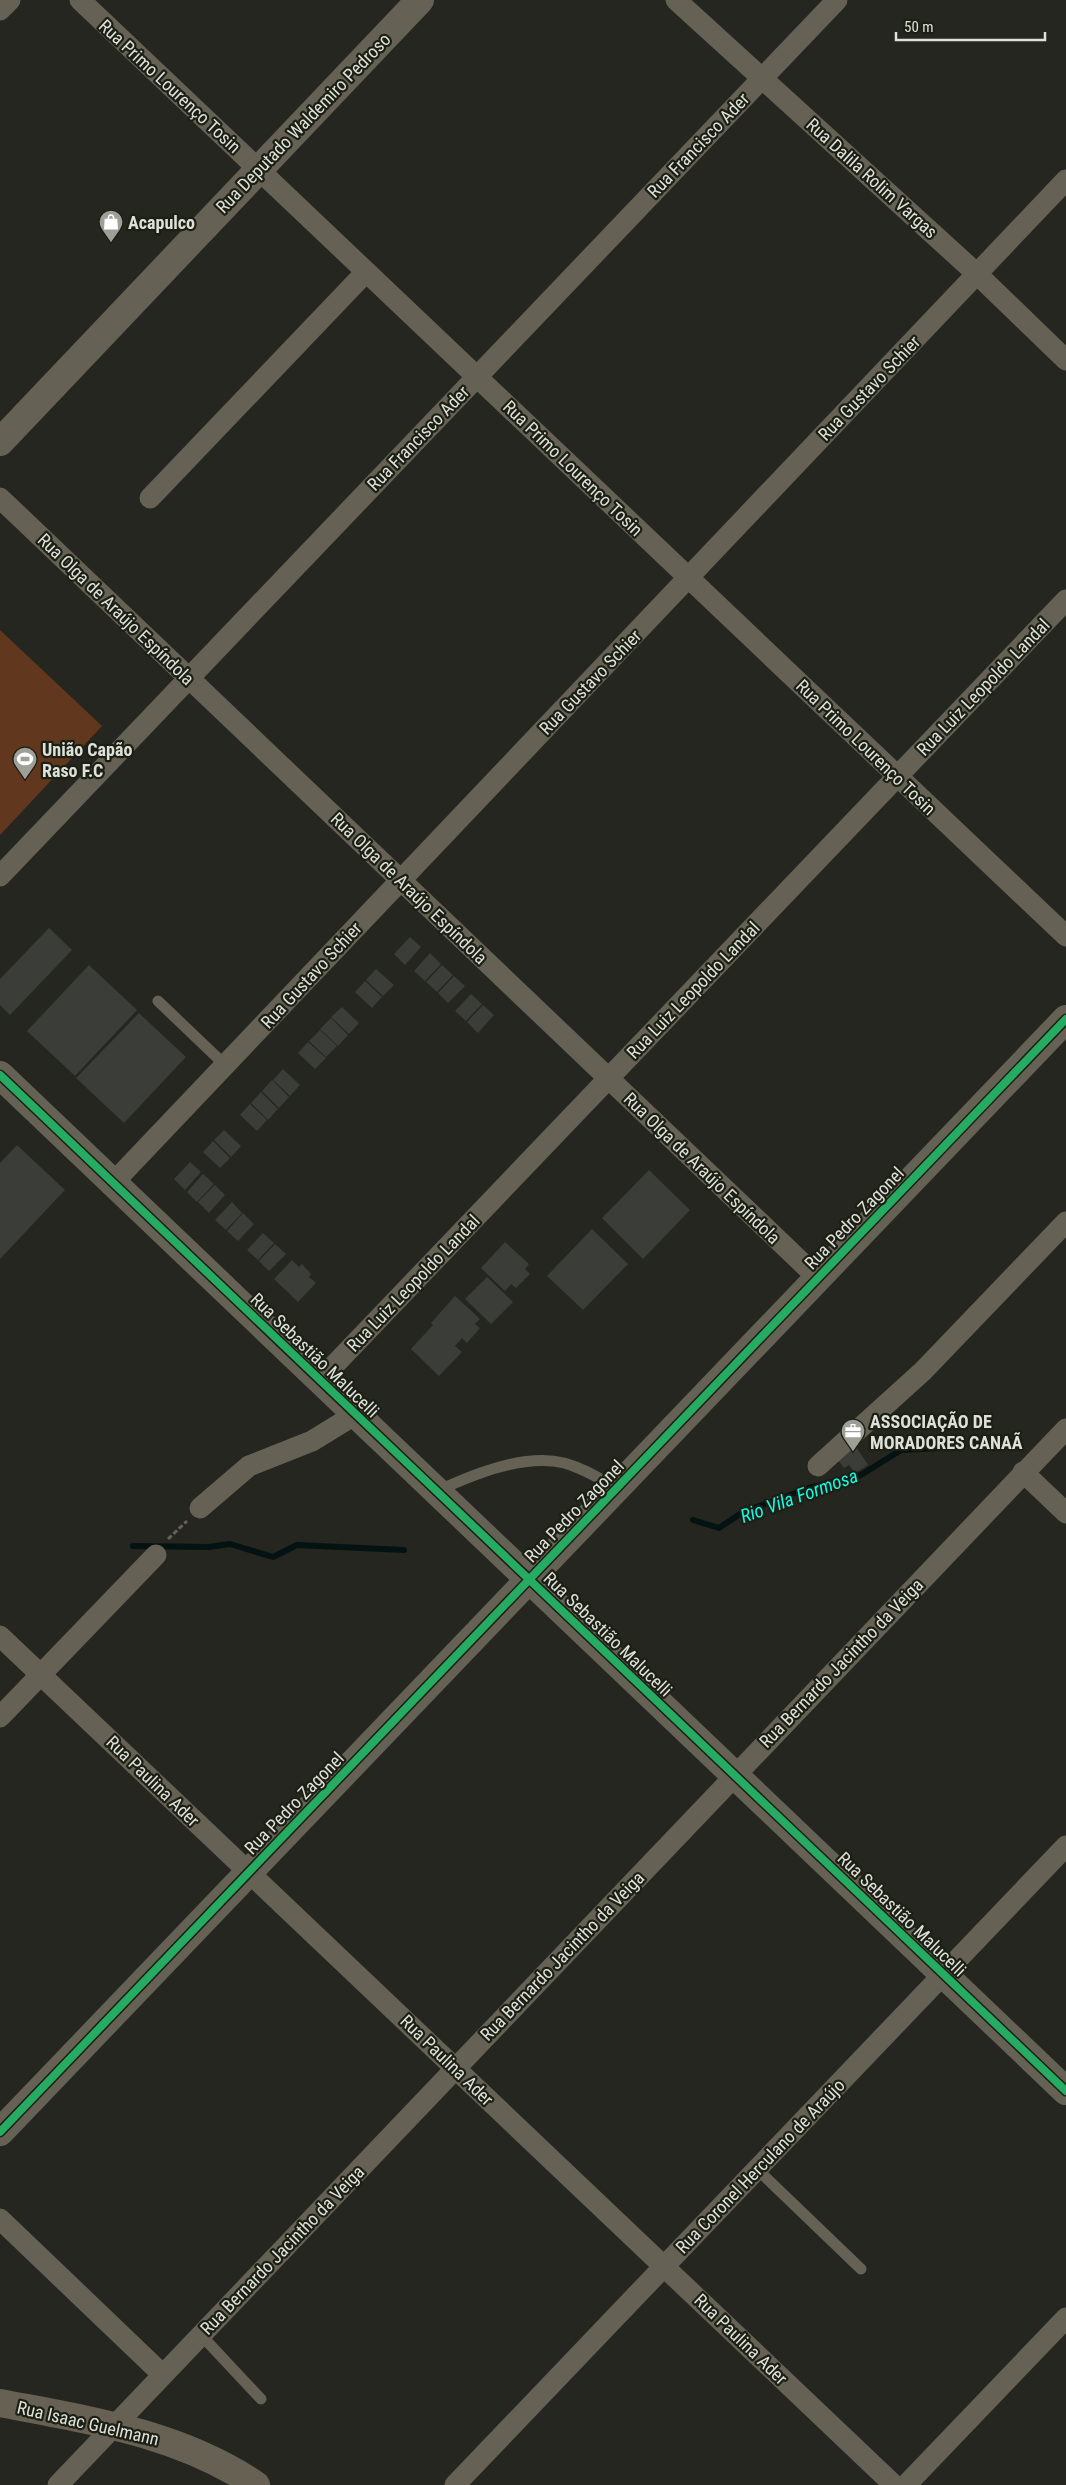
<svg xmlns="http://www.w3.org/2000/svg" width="1066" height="2485" font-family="'Roboto Condensed',sans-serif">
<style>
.green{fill:#61381d}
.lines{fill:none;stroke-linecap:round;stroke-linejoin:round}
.stream{stroke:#041311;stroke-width:6}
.building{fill:#3a3d38}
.path{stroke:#66625a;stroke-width:3;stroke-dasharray:5 2.5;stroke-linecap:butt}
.service{stroke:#666155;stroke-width:11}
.minor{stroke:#666155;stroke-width:21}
.tertiary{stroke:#666155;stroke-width:28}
.primary{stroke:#666153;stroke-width:28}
.cycleway-casing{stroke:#1c1f13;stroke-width:11}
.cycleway{stroke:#26ab63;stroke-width:8}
.labels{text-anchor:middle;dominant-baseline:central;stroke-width:4.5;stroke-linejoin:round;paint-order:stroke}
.street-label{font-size:18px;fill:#dee0d9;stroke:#1c1f13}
.poi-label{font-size:18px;font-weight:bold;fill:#dee0d9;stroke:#1c1f13;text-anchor:start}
.water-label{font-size:19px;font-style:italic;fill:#14fae9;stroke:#1c1f13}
</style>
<rect width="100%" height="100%" fill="#252620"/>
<!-- green -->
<path class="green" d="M 0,630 L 102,726 L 0,835 Z"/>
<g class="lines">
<!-- stream -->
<path class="stream" d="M 693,1520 L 719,1528 L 743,1512 L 809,1488 L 861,1475 L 901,1450 L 962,1447
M 133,1546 L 208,1547 L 230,1544 L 273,1557 L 297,1545 L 404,1550"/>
</g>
<!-- building -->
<path class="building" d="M 49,928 L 72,950 L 10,1015 L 0,1005 L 0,979 Z
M 410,937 L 421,947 L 405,965 L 394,954 Z
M 430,953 L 441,964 L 425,981 L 414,971 Z
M 89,965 L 137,1010 L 75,1076 L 27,1031 Z
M 442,965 L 453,975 L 437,992 L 426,982 Z
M 376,969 L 394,985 L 383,996 L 366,980 Z
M 454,976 L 465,986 L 448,1003 L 438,993 Z
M 365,981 L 382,997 L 372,1008 L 355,992 Z
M 471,994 L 482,1004 L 466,1021 L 455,1011 Z
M 483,1005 L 494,1015 L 478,1033 L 467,1022 Z
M 342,1007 L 359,1023 L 349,1034 L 331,1017 Z
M 139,1013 L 186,1057 L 124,1123 L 76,1078 Z
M 331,1018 L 348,1035 L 338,1046 L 320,1029 Z
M 320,1030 L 337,1046 L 326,1057 L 309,1041 Z
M 308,1042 L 326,1058 L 315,1069 L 298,1053 Z
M 283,1069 L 300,1085 L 290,1096 L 273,1080 Z
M 272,1080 L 289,1097 L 279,1108 L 262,1091 Z
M 261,1092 L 278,1109 L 268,1120 L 251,1103 Z
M 250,1104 L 267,1120 L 257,1131 L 240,1115 Z
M 224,1130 L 241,1146 L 231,1157 L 214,1140 Z
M 213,1141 L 230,1158 L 220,1168 L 203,1152 Z
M 17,1145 L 65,1190 L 0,1259 L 0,1163 Z
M 190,1162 L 201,1172 L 185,1190 L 174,1179 Z
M 649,1170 L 690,1210 L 643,1259 L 602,1218 Z
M 203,1174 L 214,1184 L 197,1202 L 187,1192 Z
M 215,1185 L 225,1195 L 209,1213 L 198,1202 Z
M 232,1202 L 242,1213 L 226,1230 L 215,1220 Z
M 243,1213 L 254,1224 L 238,1241 L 227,1231 Z
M 592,1229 L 628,1264 L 583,1310 L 547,1276 Z
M 263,1233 L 274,1243 L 258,1260 L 247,1250 Z
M 505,1242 L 529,1264 L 525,1269 L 530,1274 L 516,1288 L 511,1284 L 505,1291 L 481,1268 Z
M 275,1244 L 286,1254 L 269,1271 L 259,1261 Z
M 292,1260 L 299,1267 L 302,1264 L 311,1274 L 309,1277 L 316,1283 L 298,1302 L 274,1279 Z
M 487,1277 L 513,1302 L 491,1324 L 465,1299 Z
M 455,1296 L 480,1319 L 475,1324 L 480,1328 L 467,1343 L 462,1338 L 455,1346 L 462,1352 L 439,1376 L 411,1349 L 433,1325 L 431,1323 Z
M 855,1445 L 868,1465 L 855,1473 L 849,1465 L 844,1468 L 837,1459 Z"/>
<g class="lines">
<!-- path -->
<path class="path" d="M 168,1539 L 187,1521"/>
<!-- service -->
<path class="service" d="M 158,1001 L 225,1065
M 437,1491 C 472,1475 524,1453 564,1463 C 583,1468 600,1479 616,1488
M 757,2169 L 861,2269
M 201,2335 L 261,2399"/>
<!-- minor -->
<path class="minor" d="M 80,0 L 1066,936
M 676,0 L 977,274 L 1066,360
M 0,10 L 10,0
M 0,498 L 818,1278
M 150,498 L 366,272
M 0,876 L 837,0
M 113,1183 L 1066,180
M 320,1380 L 1066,600
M 818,1466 L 923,1371 L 1066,1222
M 1023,1472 L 1066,1513
M 200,1508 L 249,1466 L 312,1441 L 356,1414
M 0,1636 L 894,2485
M 0,1717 L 156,1555
M 0,2219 L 163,2375
M 58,2485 L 1066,1429
M 455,2485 L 1066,1846
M 906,2485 L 1066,2318"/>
<!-- tertiary -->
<path class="tertiary" d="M 0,442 L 420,0
M 0,1075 L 1066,2091
M 0,2132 L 1066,1019"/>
<!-- primary -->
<path class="primary" d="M 0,2403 C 89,2420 179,2433 256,2485"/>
<defs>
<path id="cycleway" d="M 0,1075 L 1066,2091
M 0,2132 L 1066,1019"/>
</defs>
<!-- cycleway casing -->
<use href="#cycleway" class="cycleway-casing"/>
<!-- cycleway -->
<use href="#cycleway" class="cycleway"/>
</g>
<!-- icons -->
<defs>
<symbol id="shop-pin" viewBox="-11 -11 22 30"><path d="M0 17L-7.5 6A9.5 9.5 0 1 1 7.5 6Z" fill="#9d9f98" stroke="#1c1f13"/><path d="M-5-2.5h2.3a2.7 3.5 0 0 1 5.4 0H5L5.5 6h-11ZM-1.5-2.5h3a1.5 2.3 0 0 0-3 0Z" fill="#fff"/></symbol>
<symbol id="stadium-pin" viewBox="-11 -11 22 30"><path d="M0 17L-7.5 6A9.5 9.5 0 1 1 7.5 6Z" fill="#9d9f98" stroke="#1c1f13"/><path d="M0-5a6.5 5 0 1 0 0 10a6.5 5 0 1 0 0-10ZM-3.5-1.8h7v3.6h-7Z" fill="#fff"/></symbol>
<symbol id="office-pin" viewBox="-11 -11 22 30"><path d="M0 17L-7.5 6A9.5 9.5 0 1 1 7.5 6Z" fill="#9d9f98" stroke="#1c1f13"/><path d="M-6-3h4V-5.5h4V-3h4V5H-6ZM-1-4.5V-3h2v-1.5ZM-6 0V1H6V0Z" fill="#fff"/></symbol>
</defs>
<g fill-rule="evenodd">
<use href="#shop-pin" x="97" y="208" width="28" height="38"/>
<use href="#stadium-pin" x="11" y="745" width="28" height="38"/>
<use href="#office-pin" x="839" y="1417" width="28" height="38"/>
</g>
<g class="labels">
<!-- street labels -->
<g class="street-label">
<text transform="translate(170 86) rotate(43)">Rua Primo Lourenço Tosin</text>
<text transform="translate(303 123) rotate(-46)">Rua Deputado Waldemiro Pedroso</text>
<text transform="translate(698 145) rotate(-46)">Rua Francisco Ader</text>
<text transform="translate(872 178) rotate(42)">Rua Dalila Rolim Vargas</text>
<text transform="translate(869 388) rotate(-46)">Rua Gustavo Schier</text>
<text transform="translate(418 438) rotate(-46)">Rua Francisco Ader</text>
<text transform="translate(573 468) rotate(44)">Rua Primo Lourenço Tosin</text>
<text transform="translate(116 609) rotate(44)">Rua Olga de Araújo Espíndola</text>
<text transform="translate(590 682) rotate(-46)">Rua Gustavo Schier</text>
<text transform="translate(983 687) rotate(-46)">Rua Luiz Leopoldo Landal</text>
<text transform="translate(866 747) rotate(44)">Rua Primo Lourenço Tosin</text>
<text transform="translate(409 888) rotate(44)">Rua Olga de Araújo Espíndola</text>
<text transform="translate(311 975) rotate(-47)">Rua Gustavo Schier</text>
<text transform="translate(693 990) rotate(-46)">Rua Luiz Leopoldo Landal</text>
<text transform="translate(702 1168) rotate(44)">Rua Olga de Araújo Espíndola</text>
<text transform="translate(854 1218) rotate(-46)">Rua Pedro Zagonel</text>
<text transform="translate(413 1283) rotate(-46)">Rua Luiz Leopoldo Landal</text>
<text transform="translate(315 1355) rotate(44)">Rua Sebastião Malucelli</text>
<text transform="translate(574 1511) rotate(-46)">Rua Pedro Zagonel</text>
<text transform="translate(608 1634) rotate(44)">Rua Sebastião Malucelli</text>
<text transform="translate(841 1663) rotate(-46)">Rua Bernardo Jacintho da Veiga</text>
<text transform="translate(153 1781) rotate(44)">Rua Paulina Ader</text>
<text transform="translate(294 1803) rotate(-46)">Rua Pedro Zagonel</text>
<text transform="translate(902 1914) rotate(44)">Rua Sebastião Malucelli</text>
<text transform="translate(562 1956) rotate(-46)">Rua Bernardo Jacintho da Veiga</text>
<text transform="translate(447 2060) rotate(44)">Rua Paulina Ader</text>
<text transform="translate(760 2166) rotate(-46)">Rua Coronel Herculano de Araújo</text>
<text transform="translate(282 2250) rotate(-46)">Rua Bernardo Jacintho da Veiga</text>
<text transform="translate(741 2339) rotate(44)">Rua Paulina Ader</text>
<text transform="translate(88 2423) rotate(13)">Rua Isaac Guelmann</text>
</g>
<!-- poi labels -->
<g class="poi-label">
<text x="128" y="222">Acapulco</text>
<text x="42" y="749">União Capão<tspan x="42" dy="21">Raso F.C</tspan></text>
<text x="870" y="1421">ASSOCIAÇÃO DE<tspan x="870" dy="21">MORADORES CANAÃ</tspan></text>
</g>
<!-- water labels -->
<g class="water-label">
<text transform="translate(799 1496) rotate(-20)">Rio Vila Formosa</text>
</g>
</g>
<!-- scale -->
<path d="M896 32v8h149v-8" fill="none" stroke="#dee0d9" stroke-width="2.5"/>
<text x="904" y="32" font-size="15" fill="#dee0d9" stroke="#1c1f13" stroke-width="4" paint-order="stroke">50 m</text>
</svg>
